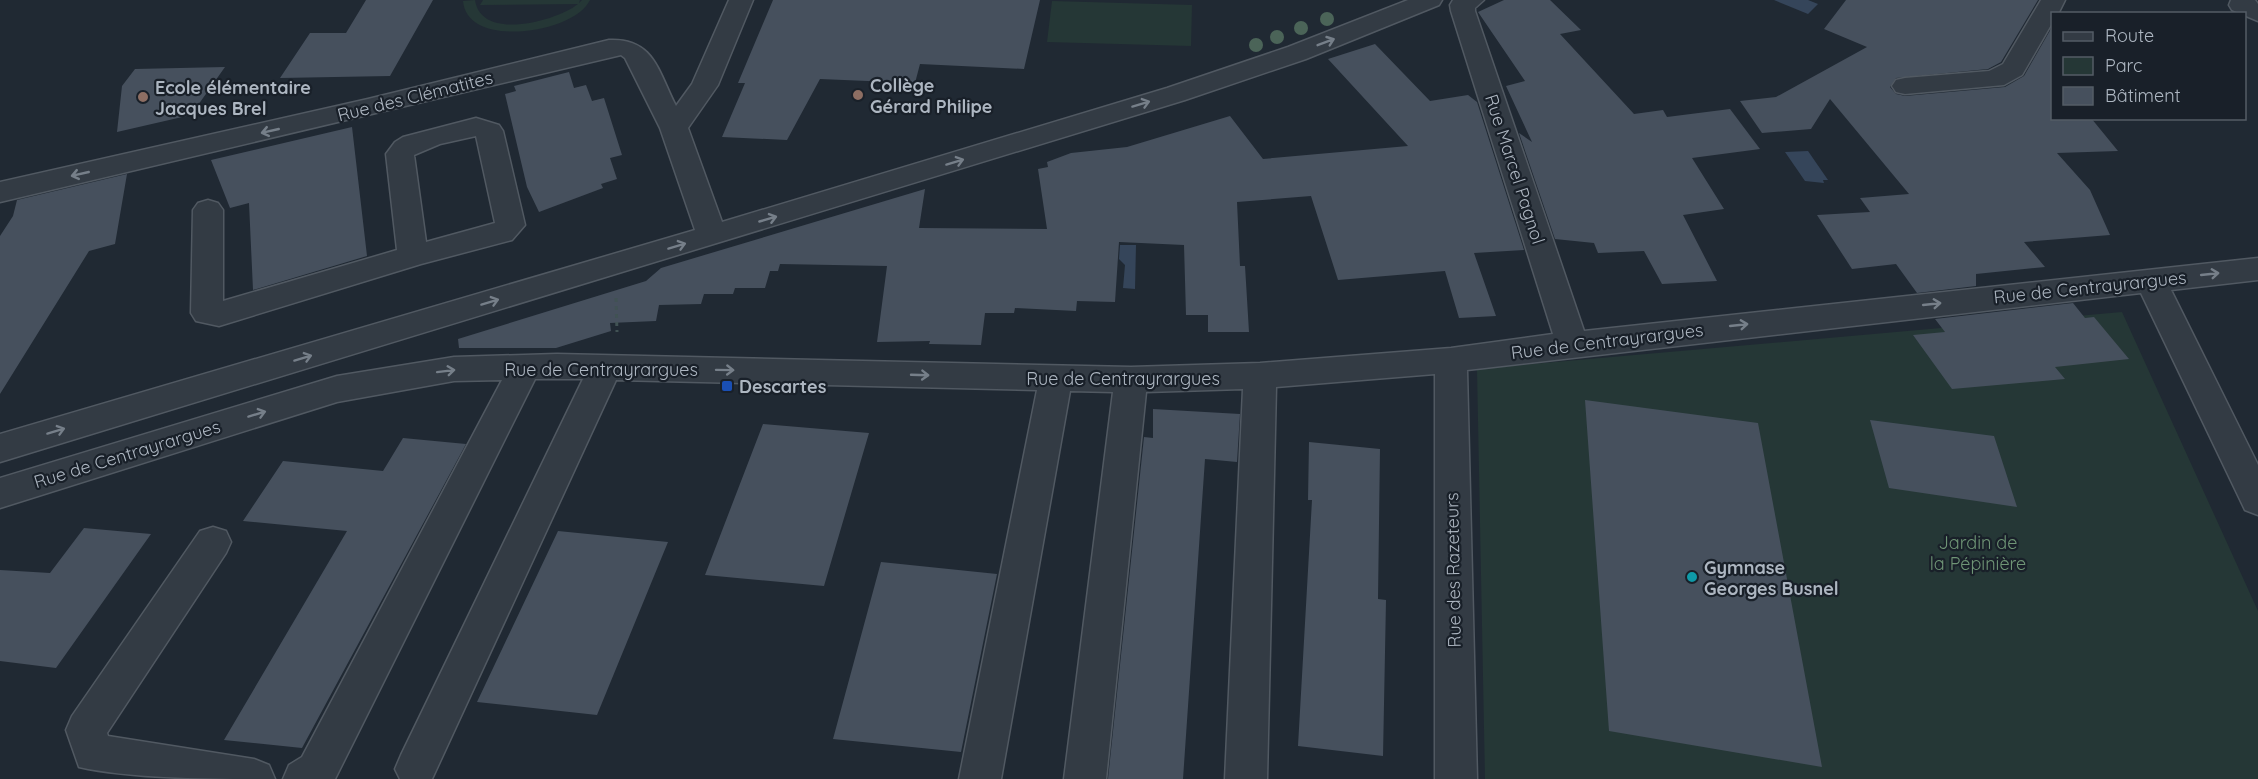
<svg xmlns="http://www.w3.org/2000/svg" width="2258" height="779" font-family="Quicksand,sans-serif">
<style>
.green{fill:#253736}
.water{fill:#35455a}
.building{fill:#46505d}
.lines{fill:none;stroke-linecap:round;stroke-linejoin:round}
.minor-casing{stroke:#515962;stroke-width:3}
.path{stroke:#415254;stroke-width:3;stroke-dasharray:4 4;stroke-linecap:butt}
.minor{fill:#333b44;fill-rule:evenodd}
.tree{fill:#4b6458}
.oneway{stroke:#767f89}
.education-dot{fill:#8d6e63;stroke:#192029;stroke-width:2}
.transit-dot{fill:#1a4fb4;stroke:#192029;stroke-width:2}
.culture-dot{fill:#0f9aa8;stroke:#192029;stroke-width:2}
.labels{text-anchor:middle;dominant-baseline:central;stroke-width:4.5;stroke-linejoin:round;paint-order:stroke}
.poi-label{font-size:18px;font-weight:bold;fill:#adb6c1;stroke:#192029;text-anchor:start}
.street-label{font-size:18px;fill:#adb6c1;stroke:#192029}
.park-label{font-size:18px;fill:#6f9576;stroke:#192029}
</style>
<rect width="100%" height="100%" fill="#202933"/>
<!-- green -->
<path class="green" d="M 475,0 C 481,42 557,21 578,4 L 480,5 L 483,0 L 580,0 L 579,3 L 582,0 L 590,0 C 575,33 467,50 463,1 Z
M 1052,1 L 1192,5 L 1191,46 L 1047,42 Z
M 2122,312 L 2258,611 L 2258,779 L 1485,779 L 1477,369 Z"/>
<!-- water -->
<path class="water" d="M 1774,0 L 1808,0 L 1818,4 L 1808,14 Z
M 1808,151 L 1828,180 L 1823,180 L 1824,183 L 1805,181 L 1785,152 Z
M 1120,245 L 1136,245 L 1135,289 L 1123,288 L 1125,265 L 1119,259 Z"/>
<!-- building -->
<path class="building" d="M 366,0 L 433,0 L 390,76 L 280,78 L 310,33 L 346,33 Z
M 773,0 L 1040,0 L 1024,69 L 920,64 L 915,83 L 820,79 L 787,140 L 722,137 L 745,83 L 738,83 Z
M 1504,0 L 1550,0 L 1581,30 L 1560,34 L 1634,114 L 1663,110 L 1667,117 L 1730,109 L 1760,149 L 1692,158 L 1724,209 L 1683,215 L 1717,281 L 1662,284 L 1644,251 L 1598,253 L 1594,243 L 1555,239 L 1519,133 L 1532,142 L 1506,86 L 1525,81 L 1478,12 Z
M 1846,0 L 2038,0 L 2001,62 L 1988,69 L 1896,78 L 1890,87 L 1896,94 L 1905,96 L 2005,87 L 2024,76 L 2052,27 L 2052,118 L 2091,118 L 2118,151 L 2057,153 L 2090,190 L 2110,235 L 2024,242 L 2045,267 L 1976,274 L 1976,286 L 1917,293 L 1896,264 L 1852,269 L 1817,215 L 1870,212 L 1860,198 L 1909,194 L 1830,99 L 1811,129 L 1762,133 L 1740,101 L 1776,97 L 1867,47 L 1824,29 Z
M 1375,44 L 1430,101 L 1468,95 L 1477,102 L 1524,250 L 1474,253 L 1496,316 L 1459,318 L 1445,271 L 1338,280 L 1311,196 L 1237,202 L 1240,266 L 1245,266 L 1249,332 L 1208,332 L 1208,315 L 1186,315 L 1184,245 L 1119,242 L 1115,302 L 1077,301 L 1076,311 L 1015,308 L 1014,313 L 985,313 L 981,345 L 929,344 L 930,341 L 877,342 L 887,266 L 780,264 L 778,271 L 770,271 L 765,288 L 735,288 L 733,294 L 704,294 L 701,304 L 659,305 L 656,321 L 610,323 L 611,331 L 556,348 L 459,348 L 458,339 L 646,281 L 661,268 L 925,189 L 919,228 L 1047,229 L 1038,169 L 1048,167 L 1047,162 L 1071,153 L 1127,147 L 1230,116 L 1263,159 L 1408,146 L 1328,59 Z
M 225,67 L 191,115 L 117,132 L 122,86 L 135,69 Z
M 569,72 L 574,88 L 586,85 L 592,101 L 604,98 L 622,155 L 610,158 L 617,179 L 601,184 L 603,188 L 539,212 L 527,187 L 505,94 L 516,91 L 514,86 Z
M 352,127 L 367,256 L 253,290 L 249,203 L 230,208 L 211,160 Z
M 127,174 L 115,244 L 89,251 L 0,394 L 0,236 L 13,216 L 17,200 Z
M 2073,303 L 2085,318 L 2094,317 L 2129,359 L 2055,367 L 2065,379 L 1952,389 L 1913,335 L 1945,332 L 1935,319 Z
M 1585,400 L 1758,423 L 1822,767 L 1609,731 Z
M 1153,409 L 1240,414 L 1237,462 L 1205,459 L 1183,779 L 1108,779 L 1144,437 L 1153,438 Z
M 1870,420 L 1994,436 L 2017,507 L 1889,488 Z
M 763,424 L 869,433 L 824,586 L 705,575 Z
M 403,438 L 466,444 L 302,748 L 224,740 L 347,531 L 243,521 L 283,461 L 383,471 Z
M 1309,442 L 1380,449 L 1378,599 L 1386,600 L 1383,756 L 1298,746 L 1312,500 L 1308,500 Z
M 84,528 L 151,534 L 56,668 L 0,661 L 0,570 L 50,573 Z
M 558,531 L 668,542 L 597,715 L 477,702 Z
M 881,562 L 997,574 L 961,752 L 833,739 Z"/>
<g class="lines">
<defs>
<path id="minor" d="M 729,0 L 753,0 L 718,85 L 688,128 L 722,222 L 1167,88 L 1288,47 L 1408,0 L 1442,0 L 1439,5 L 1306,59 L 1185,100 L 0,462 L 0,434 L 695,230 L 660,128 L 625,58 L 621,55 L 0,202 L 0,182 L 368,99 L 609,40 C 654,38 658,71 676,106 L 692,84 Z
M 1453,0 L 1484,0 L 1475,8 L 1475,11 L 1584,331 L 2258,258 L 2258,280 L 2171,290 L 2258,465 L 2258,515 L 2245,510 L 2141,293 L 1467,370 L 1477,779 L 1435,779 L 1435,374 L 1276,387 L 1267,779 L 1225,779 L 1243,389 L 1146,392 L 1106,779 L 1064,779 L 1113,392 L 1070,391 L 1001,779 L 959,779 L 1037,390 L 616,380 L 432,779 L 400,779 L 395,769 L 401,755 L 583,379 L 535,379 L 335,779 L 283,779 L 289,765 L 302,757 L 502,380 L 454,381 L 337,402 L 0,508 L 0,478 L 337,376 L 454,357 L 557,354 L 1131,367 L 1260,363 L 1451,348 L 1553,334 L 1451,11 L 1450,5 Z
M 2041,0 L 2065,0 L 2058,14 L 2052,14 L 2052,23 L 2022,75 L 2004,85 L 1905,94 L 1896,92 L 1892,86 L 1896,80 L 1905,78 L 1989,71 L 2003,64 Z
M 2231,0 L 2255,0 L 2258,4 L 2258,21 L 2232,10 L 2229,5 Z
M 476,118 L 499,125 L 503,131 L 525,225 L 512,240 L 421,264 L 219,326 L 196,321 L 191,313 L 193,210 L 198,203 L 208,200 L 218,203 L 223,210 L 223,301 L 397,250 L 386,154 L 395,142 L 403,137 ZM 476,136 L 495,223 L 426,242 L 414,155 L 440,144 Z
M 213,527 L 226,531 L 231,542 L 226,553 L 107,733 L 108,736 L 254,759 L 269,765 L 275,779 C 216,779 132,779 79,767 L 66,730 L 72,716 L 200,531 Z"/>
</defs>
<!-- minor casing -->
<use href="#minor" class="minor-casing"/>
<!-- path -->
<path class="path" d="M 616,298 L 617,332"/>
<!-- minor -->
<use href="#minor" class="minor"/>
</g>
<!-- trees -->
<g class="tree">
<circle cx="1327" cy="19" r="7"/>
<circle cx="1301" cy="28" r="7"/>
<circle cx="1277" cy="37" r="7"/>
<circle cx="1256" cy="45" r="7"/>
</g>
<!-- one-way arrows -->
<defs><path id="oneway-shaft" d="M-6 0H5M1.5-3L5.5 0L1.5 3" fill="none" stroke-width="1.6" stroke-linecap="round" stroke-linejoin="round" transform="scale(1.5)"/></defs>
<g class="oneway">
<use href="#oneway-shaft" transform="translate(1326 42) rotate(-21)"/>
<use href="#oneway-shaft" transform="translate(1141 104) rotate(-17)"/>
<use href="#oneway-shaft" transform="translate(270 131) rotate(167)"/>
<use href="#oneway-shaft" transform="translate(955 162) rotate(-17)"/>
<use href="#oneway-shaft" transform="translate(80 174) rotate(167)"/>
<use href="#oneway-shaft" transform="translate(768 219) rotate(-16)"/>
<use href="#oneway-shaft" transform="translate(677 246) rotate(-17)"/>
<use href="#oneway-shaft" transform="translate(2210 274) rotate(-6)"/>
<use href="#oneway-shaft" transform="translate(490 302) rotate(-17)"/>
<use href="#oneway-shaft" transform="translate(1932 304) rotate(-6)"/>
<use href="#oneway-shaft" transform="translate(1739 325) rotate(-6)"/>
<use href="#oneway-shaft" transform="translate(303 358) rotate(-17)"/>
<use href="#oneway-shaft" transform="translate(725 370) rotate(1)"/>
<use href="#oneway-shaft" transform="translate(446 371) rotate(-7)"/>
<use href="#oneway-shaft" transform="translate(920 375) rotate(2)"/>
<use href="#oneway-shaft" transform="translate(257 414) rotate(-17)"/>
<use href="#oneway-shaft" transform="translate(56 431) rotate(-17)"/>
</g>
<!-- markers -->
<g class="education-dot">
<circle cx="858" cy="95" r="6"/>
<circle cx="143" cy="97" r="6"/>
</g>
<rect class="transit-dot" x="721" y="380" width="12" height="12" rx="3"/>
<circle class="culture-dot" cx="1692" cy="577" r="6"/>
<g class="labels">
<!-- poi labels -->
<g class="poi-label">
<text x="870" y="85">Collège<tspan x="870" dy="21">Gérard Philipe</tspan></text>
<text x="155" y="87">Ecole élémentaire<tspan x="155" dy="21">Jacques Brel</tspan></text>
<text x="739" y="386">Descartes</text>
<text x="1704" y="567">Gymnase<tspan x="1704" dy="21">Georges Busnel</tspan></text>
</g>
<!-- street labels -->
<g class="street-label">
<text transform="translate(415 96) rotate(-14)">Rue des Clématites</text>
<text transform="translate(1515 169) rotate(72)">Rue Marcel Pagnol</text>
<text transform="translate(2090 287) rotate(-6)">Rue de Centrayrargues</text>
<text transform="translate(1607 341) rotate(-7)">Rue de Centrayrargues</text>
<text x="601" y="369">Rue de Centrayrargues</text>
<text x="1123" y="378">Rue de Centrayrargues</text>
<text transform="translate(127 454) rotate(-17)">Rue de Centrayrargues</text>
<text transform="translate(1453 570) rotate(-91)">Rue des Razeteurs</text>
</g>
<!-- park labels -->
<g class="park-label">
<text x="1978" y="542">Jardin de<tspan x="1978" dy="21">la Pépinière</tspan></text>
</g>
</g>
<!-- legend -->
<rect x="2051" y="12" width="195" height="108" fill="#192029" stroke="#545c66" stroke-width="1.5"/>
<rect x="2063" y="32" width="30" height="9" fill="#333b44" stroke="#545c66" stroke-width="1.5"/>
<text x="2105" y="42" font-size="18" fill="#adb6c1">Route</text>
<rect x="2063" y="57" width="30" height="18" fill="#253736" stroke="#545c66" stroke-width="1.5"/>
<text x="2105" y="72" font-size="18" fill="#adb6c1">Parc</text>
<rect x="2063" y="87" width="30" height="18" fill="#46505d" stroke="#545c66" stroke-width="1.5"/>
<text x="2105" y="102" font-size="18" fill="#adb6c1">Bâtiment</text>
</svg>
